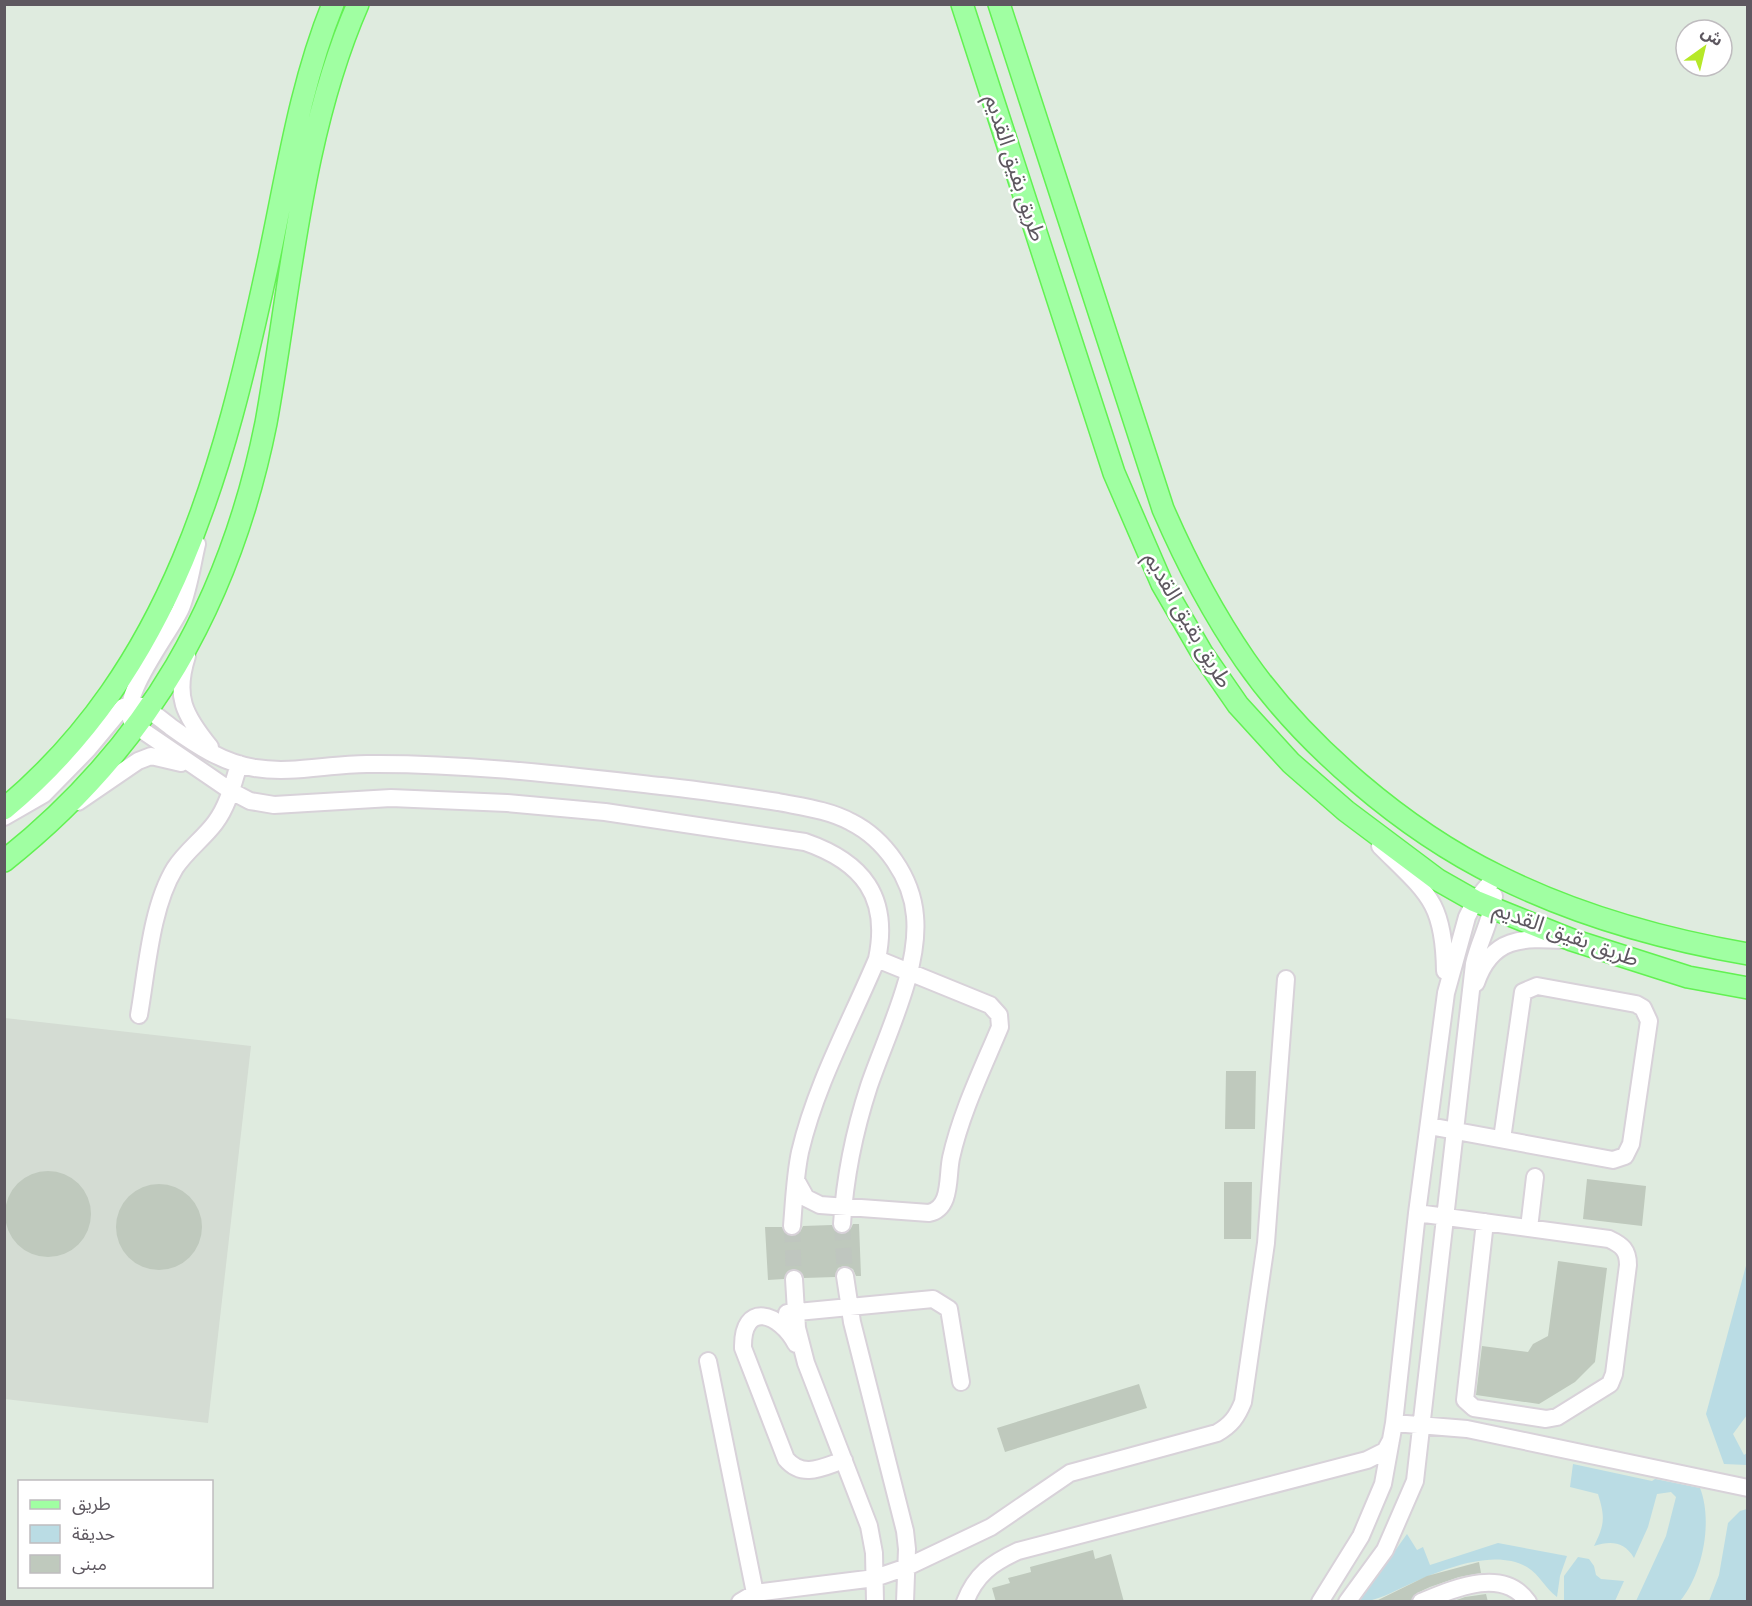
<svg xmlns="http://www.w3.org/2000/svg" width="1752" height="1606" font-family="Karla,'Noto Sans Arabic',sans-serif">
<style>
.industrial{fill:#d4dcd3}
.green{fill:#badce4}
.building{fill:#bfc9bd}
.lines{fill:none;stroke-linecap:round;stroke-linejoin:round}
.minor-tunnel{stroke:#bfc6bf;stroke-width:16;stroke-dasharray:16 8;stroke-linecap:butt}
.minor-casing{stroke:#d8d2d9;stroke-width:20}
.major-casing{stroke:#62f152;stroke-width:24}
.minor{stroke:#fff;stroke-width:16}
.major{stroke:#a0ffa2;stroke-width:21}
.labels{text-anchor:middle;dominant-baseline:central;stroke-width:5;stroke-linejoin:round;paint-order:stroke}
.street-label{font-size:22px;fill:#5e5860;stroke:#fff}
</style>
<rect width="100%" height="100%" fill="#dfebdf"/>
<!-- industrial -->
<path class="industrial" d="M 5,1018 L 251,1046 L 208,1423 L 5,1399 Z"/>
<!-- green -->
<path class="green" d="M 1747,1262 L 1747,1415 L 1733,1434 L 1744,1455 L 1747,1453 L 1747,1465 L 1724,1464 L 1706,1414 Z
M 1573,1464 L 1652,1481 L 1655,1479 L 1700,1488 C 1713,1521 1703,1574 1680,1601 L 1636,1601 L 1666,1536 L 1676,1497 L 1671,1492 L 1657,1494 L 1648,1527 L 1634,1558 C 1624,1541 1610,1541 1594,1546 C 1605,1524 1605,1517 1598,1494 L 1570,1487 Z
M 1747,1509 L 1747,1601 L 1709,1601 L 1719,1575 L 1728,1523 L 1740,1511 Z
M 1407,1534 L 1417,1550 L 1423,1547 L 1430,1565 L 1498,1543 L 1567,1556 L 1560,1576 L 1557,1597 C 1545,1588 1540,1575 1527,1567 C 1493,1548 1442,1570 1410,1584 C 1392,1592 1378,1601 1358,1602 Z
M 1578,1557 L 1589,1559 L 1594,1566 L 1596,1575 L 1601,1579 L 1624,1581 L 1615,1601 L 1564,1601 L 1564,1576 Z"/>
<!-- building -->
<path class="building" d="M 1226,1071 L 1256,1071 L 1255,1129 L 1225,1129 Z
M5 1214a43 43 0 1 1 86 0a43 43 0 1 1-86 0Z
M 1587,1179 L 1646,1186 L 1642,1226 L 1583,1219 Z
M 1224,1182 L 1252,1182 L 1251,1239 L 1224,1239 Z
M116 1227a43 43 0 1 1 86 0a43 43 0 1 1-86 0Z
M 853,1224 L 859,1224 L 861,1276 L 856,1276 L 853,1269 L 844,1266 L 838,1268 L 835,1277 L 804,1278 L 802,1273 L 794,1269 L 788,1271 L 784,1279 L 768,1280 L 765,1227 L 782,1227 L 786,1234 L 792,1236 L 800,1232 L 803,1226 L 832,1225 L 836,1232 L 842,1234 L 850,1230 Z
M 1558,1261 L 1607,1268 L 1595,1362 L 1575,1382 L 1539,1404 L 1476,1395 L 1482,1346 L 1528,1352 L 1533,1344 L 1548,1336 Z
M 1139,1384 L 1147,1408 L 1005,1452 L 997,1428 Z
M 1093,1550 L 1095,1559 L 1111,1554 L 1124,1602 L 996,1602 L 992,1588 L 1010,1583 L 1008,1578 L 1031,1572 L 1030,1567 Z
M 1479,1562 L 1481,1573 L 1459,1577 L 1430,1587 L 1417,1593 L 1411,1602 L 1374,1602 L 1427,1576 Z
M 1486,1594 L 1488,1602 L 1451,1602 L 1465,1597 Z"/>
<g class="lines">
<!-- minor-tunnel -->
<path class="minor-tunnel" d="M 842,1224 L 845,1276
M 792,1226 L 794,1279"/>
<defs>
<path id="minor" d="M 197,544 C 192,565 189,588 181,608 C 171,632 110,706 136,726 L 231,791 L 250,801 L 274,805 L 391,798 L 507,803 L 605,812 L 805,842 C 863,862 890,897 877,959 C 850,1023 816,1084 800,1152 C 795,1176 794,1202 792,1226
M 187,656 C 174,696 184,715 210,747
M 78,802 L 138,761 L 151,756 L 181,763
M 4,817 L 44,794 L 88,749 L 123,707 L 136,704 C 149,708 160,719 171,727 C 196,745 223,763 255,768 C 292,774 329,764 367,764 C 465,763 563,775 661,786 C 700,790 739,796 778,802 C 803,807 829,810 851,822 C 885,839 912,878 915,916 C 920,969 886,1036 869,1086 C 854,1132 845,1176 842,1224
M 1380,846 C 1427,893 1444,901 1445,971
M 1476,983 C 1492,936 1523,938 1565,940
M 139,1015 C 147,969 151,907 175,868 C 186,851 203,839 215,823 C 228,806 233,784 239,764
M 1429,1126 L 1613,1160 L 1625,1156 L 1631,1144 L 1649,1021 L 1643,1008 L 1636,1004 L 1537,986 L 1523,992 L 1502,1139
M 796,1180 L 806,1198 L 820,1205 L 929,1213 C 952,1208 947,1177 951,1158 C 961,1113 982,1070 1000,1027 L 999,1015 L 990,1005 L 877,959
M 1417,1213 L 1609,1239 C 1622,1245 1628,1250 1628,1265 L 1614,1374 L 1610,1384 L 1557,1417 L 1546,1419 L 1474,1408 L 1465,1400 L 1485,1222
M 1529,1228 L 1535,1177
M 845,1276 L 852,1322 L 905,1531 L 907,1549 L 905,1602
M 794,1279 L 797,1328 L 806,1363 L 869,1526 L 874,1553 L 875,1602
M 787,1313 L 933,1299 L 949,1309 L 961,1382
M 796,1344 C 780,1313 742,1300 743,1348 L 786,1459 C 803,1479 823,1467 844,1460
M 708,1361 L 755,1593
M 1394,1423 L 1467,1429 L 1748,1488
M 740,1602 L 755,1593 L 875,1578 L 907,1567 L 991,1527 L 1070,1473 L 1217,1433 C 1231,1425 1237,1417 1243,1402 L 1266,1243 L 1286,979
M 965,1602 C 976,1574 992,1563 1018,1551 L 1367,1460 L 1385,1451 L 1391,1440
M 1320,1602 L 1361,1536 L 1383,1484 L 1394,1423 L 1417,1213 L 1446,993 L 1467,917 L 1475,901 L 1496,876
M 1347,1602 L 1385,1550 L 1415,1481 L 1474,964 C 1479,941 1492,920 1494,896
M 1421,1602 C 1453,1589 1503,1566 1528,1602"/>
<path id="major" d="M 962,4 L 1114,473 L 1162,584 L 1202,653 L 1238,705 L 1291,763 L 1346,811 L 1438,880 L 1475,901 L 1572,940 L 1688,977 L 1748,988
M 999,4 L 1163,509 C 1186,562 1212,612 1245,660 C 1304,745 1404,830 1498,876 C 1576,915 1661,939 1748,954
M 4,809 C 173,668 224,468 268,263 C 287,175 299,88 333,4
M 4,861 C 149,746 230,602 266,423 C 291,285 301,134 358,4"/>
</defs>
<!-- minor casing -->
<use href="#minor" class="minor-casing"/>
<!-- major casing -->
<use href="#major" class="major-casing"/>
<!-- minor -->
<use href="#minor" class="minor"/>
<!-- major -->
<use href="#major" class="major"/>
</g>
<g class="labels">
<!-- street labels -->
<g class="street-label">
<text transform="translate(1015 168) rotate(72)">طريق بقيق القديم</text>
<text transform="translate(1188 620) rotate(60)">طريق بقيق القديم</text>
<text transform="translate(1566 934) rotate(20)">طريق بقيق القديم</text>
</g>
</g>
<!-- border -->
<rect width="1752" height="1606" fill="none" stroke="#5e5860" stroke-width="12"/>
<!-- legend -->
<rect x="18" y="1480" width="195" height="108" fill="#ffffff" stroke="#bfbcbf" stroke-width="1.5"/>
<rect x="30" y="1500" width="30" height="9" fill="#a0ffa2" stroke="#bfbcbf" stroke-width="1.5"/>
<text x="72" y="1510" font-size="18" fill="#5e5860">طريق</text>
<rect x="30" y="1525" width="30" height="18" fill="#badce4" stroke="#bfbcbf" stroke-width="1.5"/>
<text x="72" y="1540" font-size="18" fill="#5e5860">حديقة</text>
<rect x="30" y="1555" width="30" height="18" fill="#bfc9bd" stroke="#bfbcbf" stroke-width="1.5"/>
<text x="72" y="1570" font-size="18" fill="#5e5860">مبنى</text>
<!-- north arrow -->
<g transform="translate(1704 48) rotate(34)"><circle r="28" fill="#ffffff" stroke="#bfbcbf" stroke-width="1.5"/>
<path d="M0-4.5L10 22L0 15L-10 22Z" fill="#b6e828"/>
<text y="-9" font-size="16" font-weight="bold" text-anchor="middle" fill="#5e5860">ش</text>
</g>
</svg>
